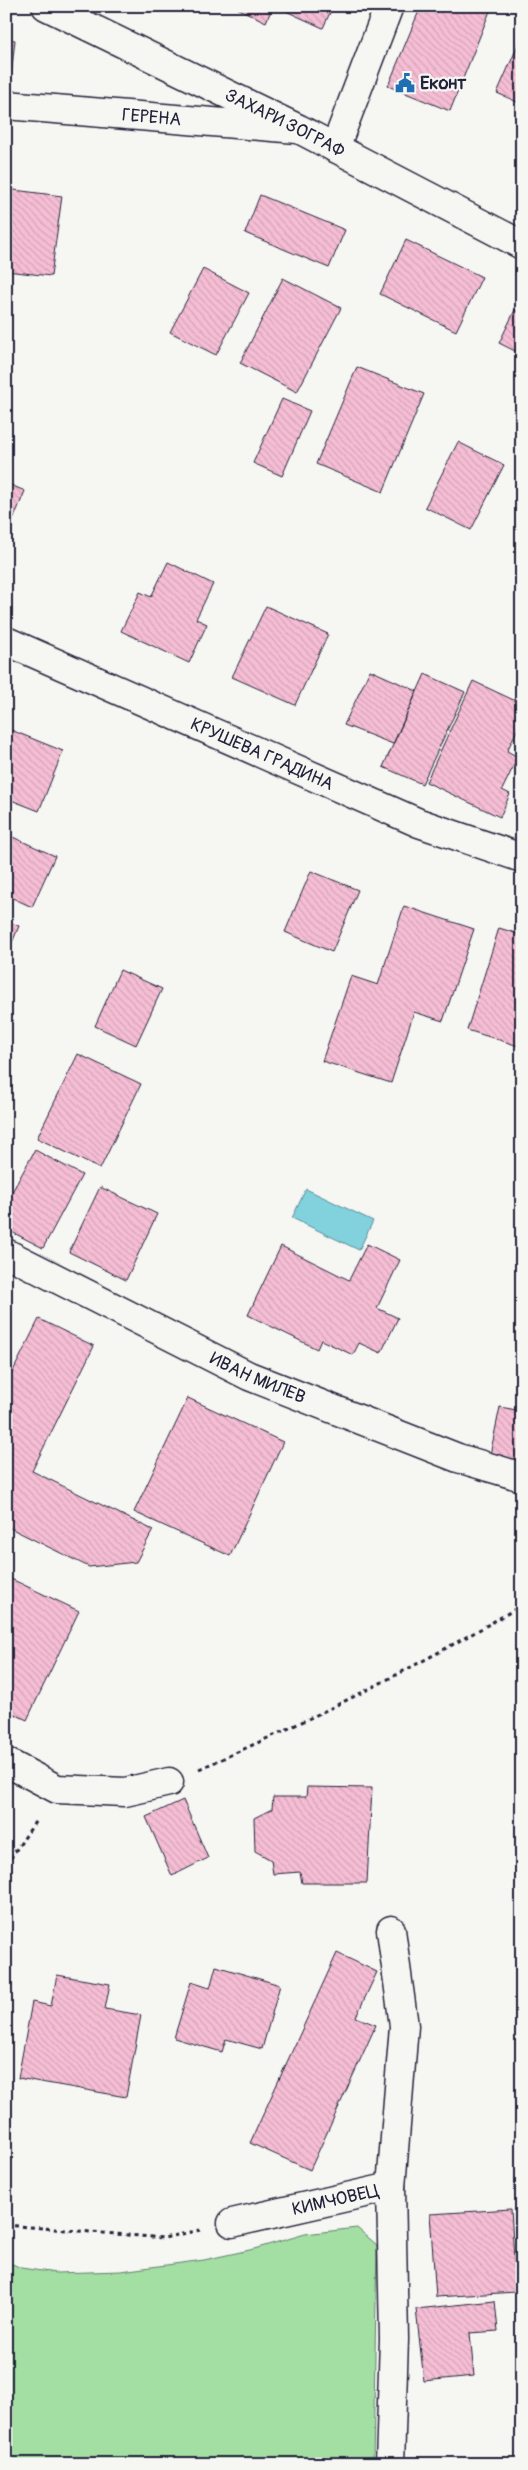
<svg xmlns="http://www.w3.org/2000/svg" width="528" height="2470" font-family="Pangolin,sans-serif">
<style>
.grass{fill:#a3dea3;stroke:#62806f}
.water{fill:#81d2dc;stroke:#5b8c9c}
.building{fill:url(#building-back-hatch);stroke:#22223b}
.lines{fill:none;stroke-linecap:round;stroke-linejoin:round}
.minor-casing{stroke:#22223b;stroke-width:31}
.tertiary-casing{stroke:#22223b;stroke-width:31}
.path{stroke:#22223b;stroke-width:3;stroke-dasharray:4 4;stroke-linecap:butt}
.minor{stroke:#f6f6f2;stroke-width:28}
.tertiary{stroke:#f6f6f2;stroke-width:28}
.labels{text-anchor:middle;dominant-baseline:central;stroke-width:4.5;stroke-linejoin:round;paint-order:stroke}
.poi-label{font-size:18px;font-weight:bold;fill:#22223b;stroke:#f6f6f2;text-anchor:start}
.street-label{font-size:18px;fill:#22223b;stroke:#f6f6f2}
</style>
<defs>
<pattern id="building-back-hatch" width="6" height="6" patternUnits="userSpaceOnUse" patternTransform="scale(1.25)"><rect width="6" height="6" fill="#f6bed4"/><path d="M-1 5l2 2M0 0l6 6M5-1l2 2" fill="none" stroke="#d3a3b7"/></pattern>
</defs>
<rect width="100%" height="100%" fill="#f6f6f2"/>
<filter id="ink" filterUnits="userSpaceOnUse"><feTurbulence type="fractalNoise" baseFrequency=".02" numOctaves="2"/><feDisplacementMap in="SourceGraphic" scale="10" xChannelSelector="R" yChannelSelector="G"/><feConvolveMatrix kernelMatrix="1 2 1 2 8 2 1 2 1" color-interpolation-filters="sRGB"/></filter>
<g filter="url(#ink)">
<!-- grass -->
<path class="grass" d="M 357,2228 L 377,2245 L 373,2464 L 6,2464 L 6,2261 L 21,2268 L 56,2273 L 121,2271 L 204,2260 L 254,2249 L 305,2234 Z"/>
<!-- water -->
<path class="water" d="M 306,1189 L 373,1221 L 359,1250 L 292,1218 Z"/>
<!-- building -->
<path class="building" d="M 233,6 L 273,6 L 266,22 Z
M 275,6 L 333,6 L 323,28 Z
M 421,6 L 492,6 L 450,111 L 388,86 Z
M 522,36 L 522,104 L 497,93 Z
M 6,39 L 15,40 L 9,94 L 6,94 Z
M 6,189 L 62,196 L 51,276 L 6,271 Z
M 260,195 L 345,230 L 329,268 L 245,233 Z
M 406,240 L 482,277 L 456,331 L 380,294 Z
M 203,269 L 249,293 L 216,355 L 170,332 Z
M 283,278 L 341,308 L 297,392 L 240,363 Z
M 515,310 L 522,313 L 521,354 L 499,343 Z
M 357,367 L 424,394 L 383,492 L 316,464 Z
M 282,399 L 310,411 L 282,476 L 253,463 Z
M 458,442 L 504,465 L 471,530 L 425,507 Z
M 6,483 L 25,491 L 6,537 Z
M 168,562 L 213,584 L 196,619 L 207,624 L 189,663 L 121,631 L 140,592 L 151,597 Z
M 266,606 L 328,634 L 295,705 L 232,677 Z
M 370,670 L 417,691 L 393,744 L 344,725 Z
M 425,674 L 465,692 L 422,784 L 383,767 Z
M 473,681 L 522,704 L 522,720 L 507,751 L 518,757 L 502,790 L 510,794 L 500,817 L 426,782 Z
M 6,728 L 63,751 L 39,811 L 6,798 Z
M 6,834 L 55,856 L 32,907 L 6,895 Z
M 311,871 L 358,890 L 332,952 L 285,932 Z
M 404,906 L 474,929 L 443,1021 L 414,1012 L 391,1083 L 322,1061 L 351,976 L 378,985 Z
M 6,921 L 19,926 L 6,957 Z
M 499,928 L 522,935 L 522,1047 L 467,1030 Z
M 120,970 L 162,989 L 136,1045 L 95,1026 Z
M 78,1054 L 141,1084 L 100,1169 L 37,1138 Z
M 35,1150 L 82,1175 L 43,1248 L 6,1229 L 6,1203 Z
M 100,1187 L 157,1214 L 126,1280 L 69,1252 Z
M 367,1244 L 400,1260 L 377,1308 L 398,1318 L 381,1353 L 359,1343 L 353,1355 L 321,1340 L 317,1349 L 248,1315 L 281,1246 L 349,1280 Z
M 39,1319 L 94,1346 L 32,1471 L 153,1530 L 136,1562 L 89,1567 L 6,1526 L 6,1385 Z
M 188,1398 L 283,1442 L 230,1556 L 134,1512 Z
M 500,1407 L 522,1411 L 522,1461 L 490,1455 Z
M 7,1577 L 79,1611 L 27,1720 L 6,1710 Z
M 307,1787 L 372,1788 L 367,1883 L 302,1883 L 300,1872 L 273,1874 L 271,1860 L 255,1851 L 254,1818 L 272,1809 L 273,1797 L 306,1797 Z
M 183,1800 L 208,1858 L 172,1876 L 146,1817 Z
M 337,1953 L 377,1972 L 356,2017 L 376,2025 L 310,2170 L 250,2143 Z
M 216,1966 L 280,1985 L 262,2049 L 226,2039 L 222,2052 L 174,2038 L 191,1982 L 210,1988 Z
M 57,1975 L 110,1984 L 105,2009 L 141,2015 L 126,2097 L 18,2078 L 32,2002 L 51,2006 Z
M 511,2209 L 516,2292 L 436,2297 L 430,2214 Z
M 495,2301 L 498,2331 L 470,2333 L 474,2376 L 424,2381 L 416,2309 Z"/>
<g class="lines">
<defs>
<g id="minor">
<path id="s1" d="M 6,105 L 297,129"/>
<path d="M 335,148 L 389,6"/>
<path id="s2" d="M 6,641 L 419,823 L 522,858"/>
<path id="s3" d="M 6,1253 L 249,1376 L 458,1458 L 522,1477"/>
<path d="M 6,1762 L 57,1789 L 125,1792 L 169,1782"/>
<path id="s4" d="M 232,2223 L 391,2187"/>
<path d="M 390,2464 L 394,2339 L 391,2187 L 404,2026 L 391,1930"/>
</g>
<g id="tertiary">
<path id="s5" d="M 46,6 L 299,129 L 522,245"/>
</g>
</defs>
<!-- minor casing -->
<use href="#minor" class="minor-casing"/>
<!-- tertiary casing -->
<use href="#tertiary" class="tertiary-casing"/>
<!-- path -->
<path class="path" d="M 199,1769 C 311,1720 417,1667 522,1605
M 6,1865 L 37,1819
M 6,2225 L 164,2238 L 200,2230"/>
<!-- minor -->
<use href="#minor" class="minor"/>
<!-- tertiary -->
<use href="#tertiary" class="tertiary"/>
</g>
</g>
<!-- icons -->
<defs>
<symbol id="civic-bare" viewBox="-9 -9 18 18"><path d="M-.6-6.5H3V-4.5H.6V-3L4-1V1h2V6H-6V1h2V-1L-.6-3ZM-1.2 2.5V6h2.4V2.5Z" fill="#1f6fb2" stroke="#f6f6f2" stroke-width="2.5" paint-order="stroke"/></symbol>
</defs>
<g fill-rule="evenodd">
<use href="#civic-bare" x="391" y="69" width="28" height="28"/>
</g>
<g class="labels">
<!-- poi labels -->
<g class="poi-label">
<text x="420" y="83">Еконт</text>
</g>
<!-- street labels -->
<g class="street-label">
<text stroke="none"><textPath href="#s1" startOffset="146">ГЕРЕНА</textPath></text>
<text stroke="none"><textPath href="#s5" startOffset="266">ЗАХАРИ ЗОГРАФ</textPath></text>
<text stroke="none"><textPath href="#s2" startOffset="280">КРУШЕВА ГРАДИНА</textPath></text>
<text stroke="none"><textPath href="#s3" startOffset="281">ИВАН МИЛЕВ</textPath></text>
<text stroke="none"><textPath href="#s4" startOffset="106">КИМЧОВЕЦ</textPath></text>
</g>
</g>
<!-- margin -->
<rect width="528" height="2470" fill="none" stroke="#f6f6f2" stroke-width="25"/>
<rect x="12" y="12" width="503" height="2445" fill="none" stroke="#22223b" stroke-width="2" filter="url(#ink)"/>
</svg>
